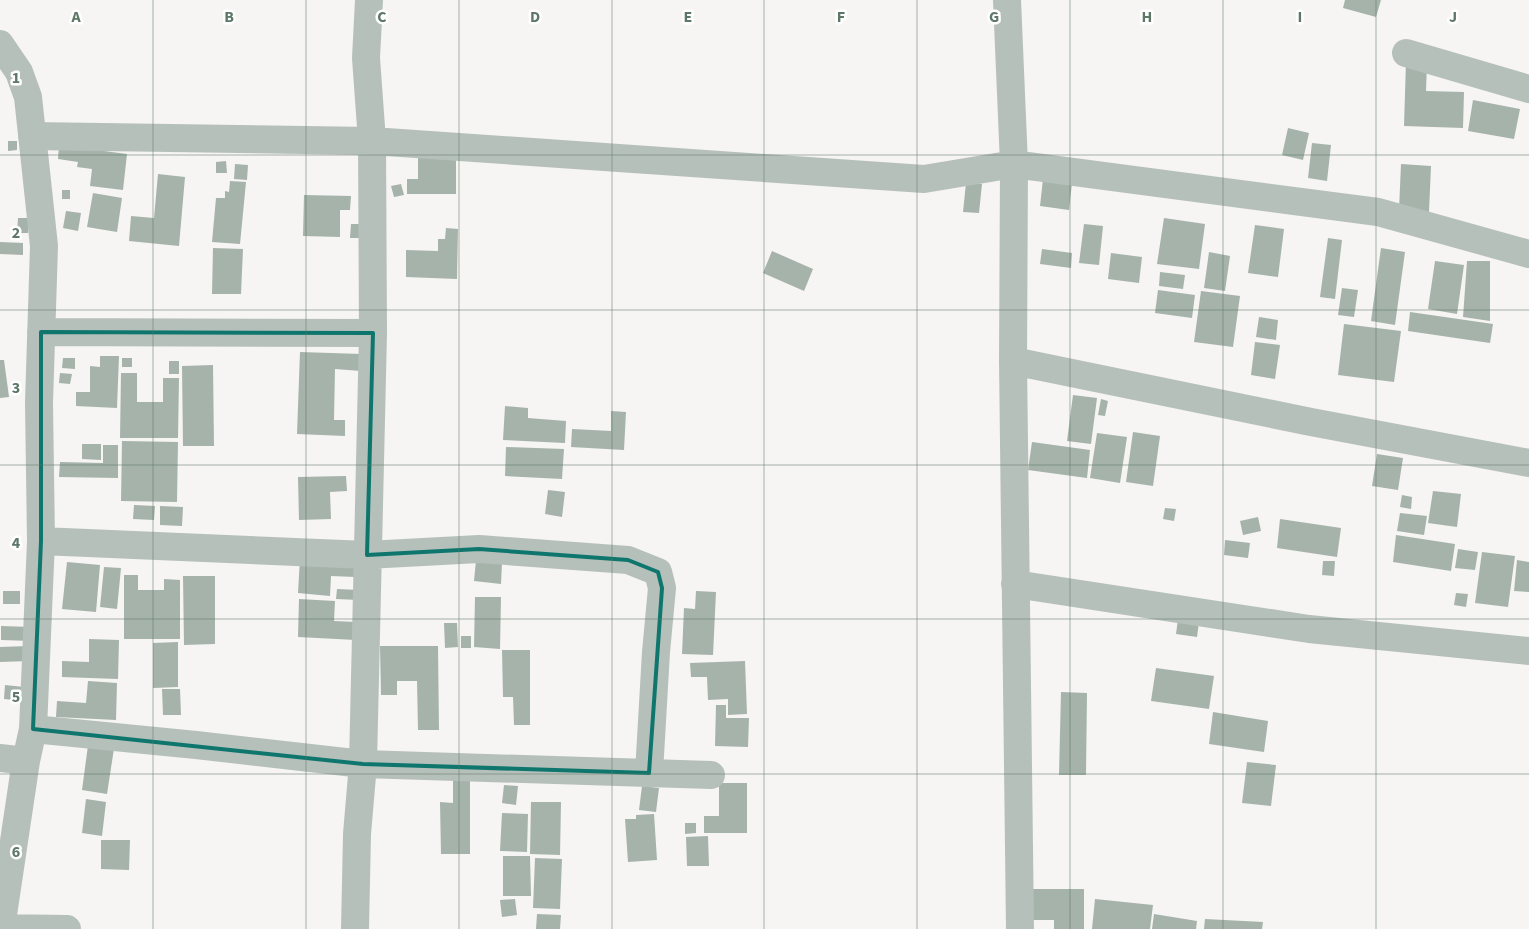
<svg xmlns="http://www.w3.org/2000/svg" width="1529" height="929" font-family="'Source Sans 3',sans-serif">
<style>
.building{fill:#a5b3aa}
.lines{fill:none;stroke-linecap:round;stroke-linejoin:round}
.minor{stroke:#b6c0ba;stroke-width:28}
.marked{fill:none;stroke:#0f766e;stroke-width:4;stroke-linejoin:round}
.grid{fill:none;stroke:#5e7868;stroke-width:1;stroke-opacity:0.55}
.grid-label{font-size:16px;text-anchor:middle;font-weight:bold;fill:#5e7868;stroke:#fff;stroke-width:5;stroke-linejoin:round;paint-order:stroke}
</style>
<rect width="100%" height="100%" fill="#f7f4f4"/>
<!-- building -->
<path class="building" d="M 1345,0 L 1381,0 L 1376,17 L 1343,8 Z
M 1406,62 L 1427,63 L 1426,91 L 1464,92 L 1463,128 L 1404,126 Z
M 1473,100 L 1520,109 L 1514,139 L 1468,131 Z
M 1288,128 L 1309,133 L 1303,160 L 1282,155 Z
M 8,141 L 17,141 L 17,150 L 8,151 Z
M 1312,143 L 1331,145 L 1327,181 L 1308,178 Z
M 59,145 L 127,154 L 123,190 L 90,186 L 92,169 L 77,167 L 78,162 L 58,159 Z
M 418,154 L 456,154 L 456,194 L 407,194 L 407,179 L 418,179 Z
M 226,161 L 227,173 L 216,173 L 216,162 Z
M 235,164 L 248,165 L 247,180 L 234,179 Z
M 1401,164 L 1431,166 L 1429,212 L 1399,210 Z
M 158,174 L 185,177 L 179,246 L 129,241 L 131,216 L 154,218 Z
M 1043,179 L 1072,183 L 1069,210 L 1040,206 Z
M 230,181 L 246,182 L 240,244 L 212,242 L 216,198 L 225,198 L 225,191 L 229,192 Z
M 966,183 L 982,184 L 979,213 L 963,212 Z
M 401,184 L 404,195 L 394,197 L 391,186 Z
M 62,190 L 70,190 L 70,199 L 62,199 Z
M 93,193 L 122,198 L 117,232 L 87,227 Z
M 304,195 L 351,196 L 350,210 L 340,210 L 340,237 L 303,236 Z
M 66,211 L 81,213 L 78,231 L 63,228 Z
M 18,218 L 29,218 L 28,233 L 17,233 Z
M 1164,218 L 1205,224 L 1199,269 L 1157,264 Z
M 351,224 L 364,224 L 363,238 L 350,238 Z
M 1084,224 L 1103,226 L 1099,265 L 1079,263 Z
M 1255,225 L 1284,229 L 1278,277 L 1248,273 Z
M 446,228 L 458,229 L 457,279 L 406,277 L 406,250 L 438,251 L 438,239 L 445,239 Z
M 1328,238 L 1342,240 L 1335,299 L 1320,297 Z
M 0,242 L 23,243 L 23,255 L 0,254 Z
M 213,248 L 243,249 L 241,294 L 212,294 Z
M 1381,248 L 1405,252 L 1395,325 L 1371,321 Z
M 1042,249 L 1072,253 L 1071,268 L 1040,264 Z
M 772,251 L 813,269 L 804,291 L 763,273 Z
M 1209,252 L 1230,256 L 1225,291 L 1204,288 Z
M 1111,253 L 1142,257 L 1139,283 L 1108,279 Z
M 1435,261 L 1464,265 L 1457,314 L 1428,309 Z
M 1467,261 L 1490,261 L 1490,321 L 1463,317 Z
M 1160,272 L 1185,275 L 1183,289 L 1159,286 Z
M 1342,288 L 1358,290 L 1354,317 L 1338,315 Z
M 1158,290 L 1195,295 L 1192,318 L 1155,313 Z
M 1201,291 L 1240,296 L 1233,347 L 1194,342 Z
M 1410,312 L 1493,324 L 1490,343 L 1408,331 Z
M 1259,317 L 1278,320 L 1276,340 L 1256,337 Z
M 1344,324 L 1401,331 L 1394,382 L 1338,375 Z
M 1255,342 L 1280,345 L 1275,379 L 1251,375 Z
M 300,352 L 362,354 L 361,371 L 335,369 L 334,420 L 345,420 L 345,436 L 297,434 Z
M 100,356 L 119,356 L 117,408 L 76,406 L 76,392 L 90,392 L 90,366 L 100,367 Z
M 63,358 L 75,358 L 75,369 L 62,368 Z
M 122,358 L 132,358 L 132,367 L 122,367 Z
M 0,360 L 4,360 L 9,397 L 0,398 Z
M 169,361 L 179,361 L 179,374 L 169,374 Z
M 213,365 L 214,446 L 183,446 L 182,366 Z
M 60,373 L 72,374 L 70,384 L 59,383 Z
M 121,373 L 137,373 L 137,402 L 163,402 L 163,378 L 179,378 L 178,438 L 120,438 Z
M 1073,395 L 1097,398 L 1091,444 L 1067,441 Z
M 1101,399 L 1108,401 L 1105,416 L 1098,415 Z
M 505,406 L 528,408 L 528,418 L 566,421 L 565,443 L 503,440 Z
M 611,411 L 626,412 L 624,450 L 571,447 L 572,429 L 611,431 Z
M 1133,432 L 1160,436 L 1153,486 L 1126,482 Z
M 1097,433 L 1127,437 L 1120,483 L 1090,478 Z
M 122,441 L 178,442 L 177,502 L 121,501 Z
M 1032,442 L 1090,450 L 1087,478 L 1028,470 Z
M 82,444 L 101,444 L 101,460 L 82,459 Z
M 103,445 L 118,445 L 118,478 L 59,477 L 60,462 L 103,463 Z
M 506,447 L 564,449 L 562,479 L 505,476 Z
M 1377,454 L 1403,458 L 1398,490 L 1372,486 Z
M 346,476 L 347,491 L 330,492 L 331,519 L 299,520 L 298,477 Z
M 548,490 L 565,492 L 562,517 L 545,514 Z
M 1433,491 L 1461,494 L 1457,527 L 1428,523 Z
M 1402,495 L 1412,497 L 1411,509 L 1400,507 Z
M 134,505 L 155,506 L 154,520 L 133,519 Z
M 160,506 L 183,507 L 182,526 L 160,525 Z
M 1165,508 L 1176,509 L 1174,521 L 1163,519 Z
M 1400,513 L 1427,516 L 1424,535 L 1397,531 Z
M 1258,517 L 1261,531 L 1243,535 L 1240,521 Z
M 1280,519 L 1341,528 L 1337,557 L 1277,548 Z
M 1396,535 L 1455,544 L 1451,571 L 1393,562 Z
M 1225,540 L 1250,543 L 1248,558 L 1224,555 Z
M 1458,549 L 1478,552 L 1475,570 L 1455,568 Z
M 1482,552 L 1515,556 L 1508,607 L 1475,603 Z
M 300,558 L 357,561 L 355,577 L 331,576 L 330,596 L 298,593 Z
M 476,560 L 502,563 L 501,584 L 474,581 Z
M 1517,560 L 1529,562 L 1529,592 L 1514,591 Z
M 1323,561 L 1335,561 L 1334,576 L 1322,575 Z
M 67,562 L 100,565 L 96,612 L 62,609 Z
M 104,567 L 121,568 L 117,609 L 100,607 Z
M 124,575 L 138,575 L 138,590 L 164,590 L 164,579 L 180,580 L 180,639 L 124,639 Z
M 183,576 L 215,576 L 215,644 L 184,645 Z
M 337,589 L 359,590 L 359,600 L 336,599 Z
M 3,591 L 20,591 L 20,604 L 3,604 Z
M 696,591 L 716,592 L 713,655 L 682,654 L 684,608 L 695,609 Z
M 1456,593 L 1468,594 L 1466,607 L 1454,605 Z
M 475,597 L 501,597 L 500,649 L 474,647 Z
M 299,599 L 335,601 L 334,621 L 356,622 L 356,640 L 298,637 Z
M 1178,619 L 1199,622 L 1197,637 L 1176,634 Z
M 444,623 L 457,623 L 458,647 L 445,648 Z
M 1,626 L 32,627 L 32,641 L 1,640 Z
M 461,636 L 471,636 L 471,648 L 461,648 Z
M 89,639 L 119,640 L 118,679 L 62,677 L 62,661 L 89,662 Z
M 178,642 L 178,687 L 153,688 L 153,643 Z
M 29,646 L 30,661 L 0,662 L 0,647 Z
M 380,646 L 438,646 L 439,730 L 418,730 L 417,681 L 397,681 L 397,695 L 381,695 Z
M 502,650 L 530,650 L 530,725 L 514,725 L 513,697 L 503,697 Z
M 745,661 L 747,714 L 728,715 L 728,699 L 708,700 L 707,677 L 691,677 L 690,663 Z
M 1156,668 L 1214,676 L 1209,709 L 1151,701 Z
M 88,681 L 117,683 L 116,720 L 56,717 L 57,701 L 86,703 Z
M 5,685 L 24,687 L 23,701 L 4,699 Z
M 162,689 L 180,689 L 181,715 L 163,715 Z
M 1061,692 L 1087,693 L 1086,775 L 1059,775 Z
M 716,705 L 726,705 L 726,718 L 749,718 L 748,747 L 715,746 Z
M 1213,712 L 1268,721 L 1264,752 L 1209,744 Z
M 89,738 L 115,742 L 107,794 L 82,790 Z
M 1247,762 L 1276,765 L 1271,806 L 1242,803 Z
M 453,777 L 470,777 L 470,854 L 441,854 L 440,802 L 453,803 Z
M 719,783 L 747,783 L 747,833 L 704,833 L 704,816 L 719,816 Z
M 504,785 L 518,786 L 516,805 L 502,803 Z
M 642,786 L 659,788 L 656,812 L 639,810 Z
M 86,799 L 106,802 L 102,836 L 82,833 Z
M 531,802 L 561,802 L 560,855 L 530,854 Z
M 502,813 L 528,814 L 527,852 L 500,851 Z
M 654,814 L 657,860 L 628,862 L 625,819 L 636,819 L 636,815 Z
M 685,823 L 696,823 L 696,833 L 685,834 Z
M 708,836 L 709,866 L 687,866 L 686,837 Z
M 101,840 L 130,840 L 129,870 L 101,869 Z
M 503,856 L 530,856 L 531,896 L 503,896 Z
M 535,858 L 562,859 L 560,909 L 533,908 Z
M 1025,889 L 1084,889 L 1084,929 L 1054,929 L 1054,920 L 1025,920 Z
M 515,899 L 517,915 L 502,917 L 500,900 Z
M 1095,899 L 1153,905 L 1150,929 L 1092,929 Z
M 537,914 L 561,915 L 560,929 L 536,929 Z
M 1154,914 L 1197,921 L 1196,929 L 1152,929 Z
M 1205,919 L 1263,922 L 1262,929 L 1204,929 Z"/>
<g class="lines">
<!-- minor -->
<path class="minor" d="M 1007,0 L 1014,164 L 1013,361 L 1020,929
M 0,44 L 19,72 L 28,97 L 44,246 L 39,403 L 41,541 L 33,729
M 1406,53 L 1529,89
M 32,136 L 372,141 L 924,179 L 1014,164 L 1378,212 L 1529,254
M 41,332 L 373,333
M 1013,361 L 1311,422 L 1529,463
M 41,541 L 367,555 L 479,549 L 628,560 L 658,572 L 662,588 L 656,652 L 649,773
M 1015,584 L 1309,629 L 1529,651
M 0,758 L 26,761
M 0,928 L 67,929
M 1,928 L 26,761 L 33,729 L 196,745 L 363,764 L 711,775
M 355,929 L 357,834 L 363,764 L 373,333 L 372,141 L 366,58 L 369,0"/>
</g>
<!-- marked area -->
<path class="marked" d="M 41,332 L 373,333 L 367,555 L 479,549 L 628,560 L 658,572 L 662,588 L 649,773 L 363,764 L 33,729 L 41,541 Z"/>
<!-- grid -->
<path class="grid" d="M 153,0 L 153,929M 306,0 L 306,929M 459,0 L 459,929M 612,0 L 612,929M 764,0 L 764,929M 917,0 L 917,929M 1070,0 L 1070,929M 1223,0 L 1223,929M 1376,0 L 1376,929M 0,155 L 1529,155M 0,310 L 1529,310M 0,465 L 1529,465M 0,619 L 1529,619M 0,774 L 1529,774"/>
<g class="grid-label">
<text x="76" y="22">A</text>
<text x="229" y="22">B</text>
<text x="382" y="22">C</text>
<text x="535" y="22">D</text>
<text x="688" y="22">E</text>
<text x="841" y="22">F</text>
<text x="994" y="22">G</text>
<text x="1147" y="22">H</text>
<text x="1300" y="22">I</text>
<text x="1453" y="22">J</text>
<text x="16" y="83">1</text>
<text x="16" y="238">2</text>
<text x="16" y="393">3</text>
<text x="16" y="548">4</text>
<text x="16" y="702">5</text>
<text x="16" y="857">6</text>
</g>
</svg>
